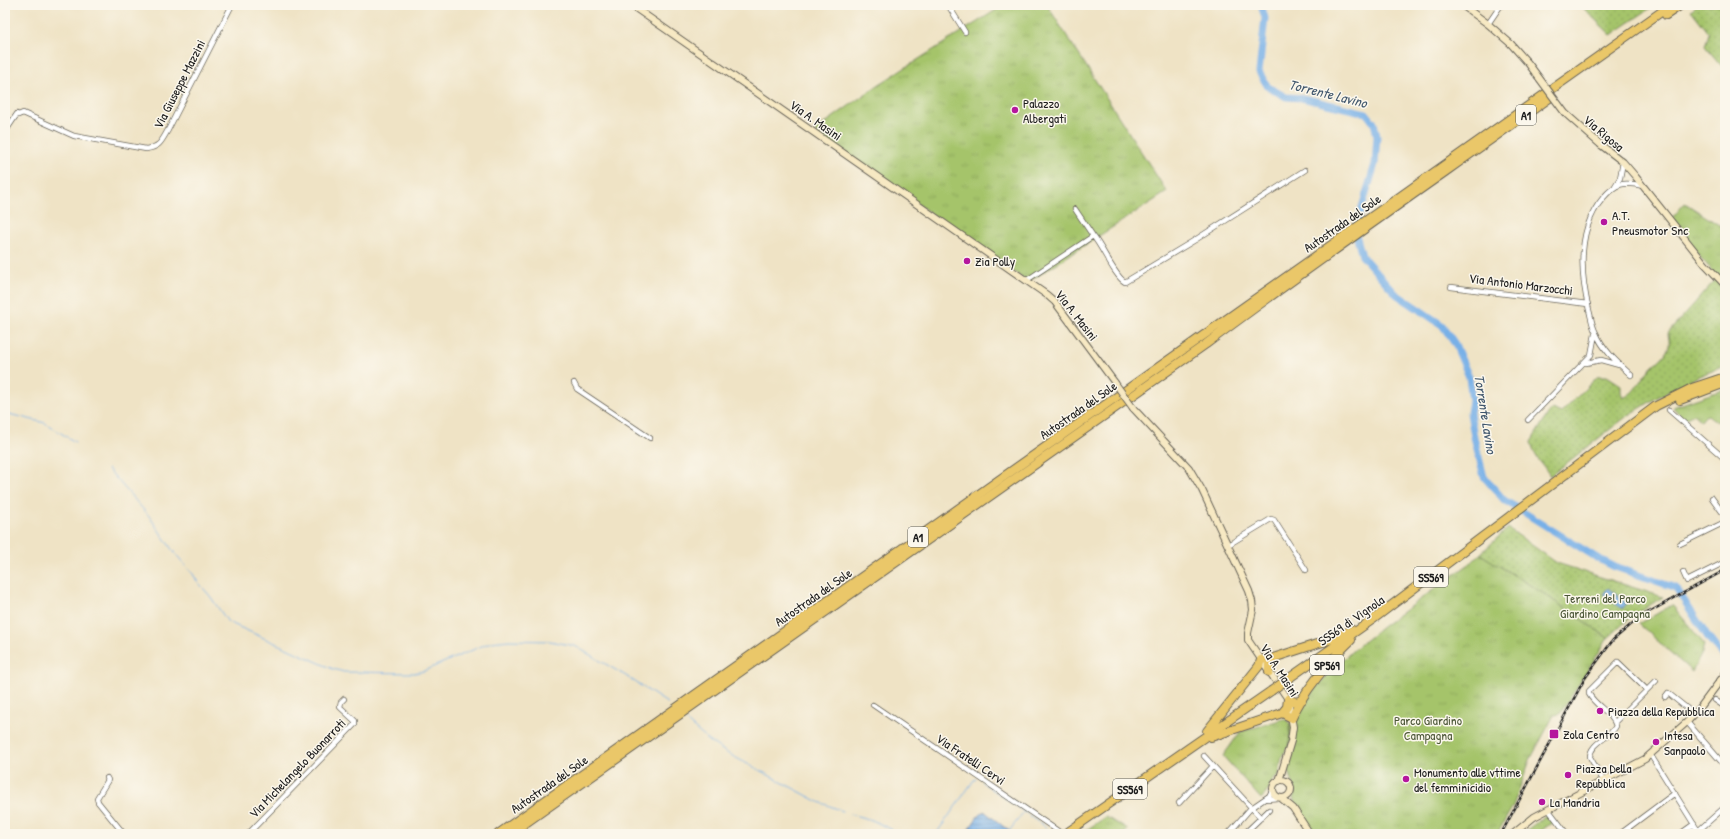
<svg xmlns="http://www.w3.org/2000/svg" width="1730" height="839" font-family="'Patrick Hand',sans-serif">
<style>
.grass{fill:url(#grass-dots);stroke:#607044}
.park{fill:url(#park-tufts);stroke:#607044}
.water{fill:url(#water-rules);stroke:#4a6682}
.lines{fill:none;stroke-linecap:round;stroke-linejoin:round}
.stream{stroke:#78b0e7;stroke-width:1}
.river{stroke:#78b0e7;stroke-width:7}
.street-casing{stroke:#666257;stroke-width:6}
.secondary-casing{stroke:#666257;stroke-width:8}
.highway-casing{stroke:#666257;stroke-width:10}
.street{stroke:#fff;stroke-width:4.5}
.secondary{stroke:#f7e9c3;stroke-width:6}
.highway{stroke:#eac769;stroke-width:8}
.rail-casing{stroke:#1c1c1c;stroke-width:2.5}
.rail{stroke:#fbf7ec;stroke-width:1;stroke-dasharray:3;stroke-linecap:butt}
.secondary-bridge-casing{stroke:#666257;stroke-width:8;stroke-linecap:butt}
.highway-bridge-casing{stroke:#666257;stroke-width:10;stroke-linecap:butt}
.secondary-bridge{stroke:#f7e9c3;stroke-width:6}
.highway-bridge{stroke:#eac769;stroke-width:8}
.poi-dot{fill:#b5179e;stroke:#fbf7ec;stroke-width:1.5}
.labels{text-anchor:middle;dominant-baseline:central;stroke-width:3;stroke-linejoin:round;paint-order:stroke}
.shield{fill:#fbf7ec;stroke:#5f5e5a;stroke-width:1}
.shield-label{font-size:12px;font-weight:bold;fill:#1c1c1c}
.street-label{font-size:13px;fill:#1c1c1c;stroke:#fbf7ec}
.poi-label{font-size:13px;fill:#1c1c1c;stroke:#fbf7ec;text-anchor:start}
.park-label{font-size:13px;fill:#4c5738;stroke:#fbf7ec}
.water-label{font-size:14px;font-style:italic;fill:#41576d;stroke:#fbf7ec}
</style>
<defs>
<pattern id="grass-dots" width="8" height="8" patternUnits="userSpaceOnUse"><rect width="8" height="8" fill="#a5c46b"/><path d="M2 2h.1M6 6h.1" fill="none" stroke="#8da85c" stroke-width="1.8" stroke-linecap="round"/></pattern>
<pattern id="park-tufts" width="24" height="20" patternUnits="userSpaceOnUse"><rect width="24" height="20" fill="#a5c46b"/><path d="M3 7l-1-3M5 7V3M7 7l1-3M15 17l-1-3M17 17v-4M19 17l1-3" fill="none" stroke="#8da85c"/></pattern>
<pattern id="water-rules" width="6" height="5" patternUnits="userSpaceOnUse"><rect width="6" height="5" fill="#78b0e7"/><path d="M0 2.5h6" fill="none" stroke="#628eba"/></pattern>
</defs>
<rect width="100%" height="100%" fill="#fbf7ec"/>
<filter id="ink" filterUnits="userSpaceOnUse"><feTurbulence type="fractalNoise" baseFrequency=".025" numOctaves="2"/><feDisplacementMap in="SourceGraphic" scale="8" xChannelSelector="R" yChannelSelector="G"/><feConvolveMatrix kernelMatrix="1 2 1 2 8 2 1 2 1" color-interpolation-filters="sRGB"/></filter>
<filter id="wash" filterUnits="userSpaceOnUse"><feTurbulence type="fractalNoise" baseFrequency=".012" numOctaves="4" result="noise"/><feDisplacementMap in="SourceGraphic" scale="16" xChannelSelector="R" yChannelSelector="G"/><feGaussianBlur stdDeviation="0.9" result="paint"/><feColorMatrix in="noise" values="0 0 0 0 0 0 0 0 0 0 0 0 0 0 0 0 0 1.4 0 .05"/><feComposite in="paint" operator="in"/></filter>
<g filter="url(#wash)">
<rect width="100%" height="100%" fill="#efe3c5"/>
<!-- grass -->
<path class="grass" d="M 1580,5 L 1655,5 L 1611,35 Z
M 1697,5 L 1725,5 L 1725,70 L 1705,46 L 1709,33 L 1691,10 Z
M 1716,279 L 1725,287 L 1725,366 L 1699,376 L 1658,397 L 1626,417 L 1550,476 C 1543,464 1533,456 1531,442 L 1549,412 L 1553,409 L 1561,413 L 1598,376 L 1607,376 L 1621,385 L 1621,392 L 1623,398 C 1637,392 1639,380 1649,370 C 1656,362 1665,358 1669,346 C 1670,342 1668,337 1668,333 Z
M 1508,528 L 1557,563 L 1663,597 L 1632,616 L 1608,638 L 1544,594 L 1480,554 Z
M 1547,815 L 1554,821 L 1537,834 L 1521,834 Z"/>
<!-- park -->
<path class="park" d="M 1004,5 L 1047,5 L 1167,192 L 1028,282 L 814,131 L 878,85 Z
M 1685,203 L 1725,229 L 1725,287 L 1670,220 Z
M 1725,389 L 1725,413 L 1717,422 L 1708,415 L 1705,416 L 1701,421 L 1693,414 L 1684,420 L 1673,407 Z
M 1480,554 L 1544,594 L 1608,638 L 1560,714 L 1554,715 L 1530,760 L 1513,806 L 1497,834 L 1314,834 L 1297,808 L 1293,798 L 1295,790 L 1288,769 L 1291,719 L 1318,685 L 1351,652 L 1383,626 L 1472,562 Z
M 1672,605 L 1704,644 L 1702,653 L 1692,672 L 1639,624 Z
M 1283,719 L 1288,721 L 1290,726 L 1289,746 L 1282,756 L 1279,775 C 1269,779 1272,790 1261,799 L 1223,756 L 1240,732 Z
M 1106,817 L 1128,830 L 1123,834 L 1080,834 Z"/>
<!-- water -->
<path class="water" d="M 1608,588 L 1627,603 L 1622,609 L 1603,594 Z
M 984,811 L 1013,834 L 966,834 L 978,816 Z"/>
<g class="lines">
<!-- stream -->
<path class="stream" d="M 5,413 L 45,423 L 75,442
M 108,469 L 149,516 L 173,551 L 193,574 L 197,581 L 210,596 L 228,622 L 333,669 L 344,672 L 414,673 L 424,671 L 491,642 L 509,640 L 550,641 L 575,646 L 626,676 L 667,703
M 686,721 L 709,741 L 727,753 L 819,802 L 843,811
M 982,782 L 1046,827
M 850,814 L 872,820 L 901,834
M 1009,831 L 1024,812
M 936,834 L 974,780 L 976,779"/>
<!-- river -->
<path class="river" d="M 1261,5 L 1265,18 L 1259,72 L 1268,87 L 1286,97 L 1302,98 L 1366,113 L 1374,123 L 1377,136 L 1375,164 L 1355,231 L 1362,256 L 1396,294 L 1442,325 L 1455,344 L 1469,377 L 1472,400 L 1470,413 L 1474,437 L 1484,477 L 1504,500 L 1597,558 L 1615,567 L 1676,588 L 1707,636 L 1725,659"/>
</g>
</g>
<g filter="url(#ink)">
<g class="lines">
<defs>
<path id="street" d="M 948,5 L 965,32
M 1488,24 L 1501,5
M 16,116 L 23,113 L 74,136 L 146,149 C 160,147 161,142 168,130 L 232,5
M 5,132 L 17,114
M 1615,186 L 1620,178 L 1623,162
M 1075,209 L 1093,236
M 1027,280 L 1093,236 C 1102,246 1115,277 1125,282 L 1195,240 L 1305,170
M 1451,287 L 1588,304
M 1586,363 L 1601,360 L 1619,365
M 1631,375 C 1618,363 1603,350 1596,333 C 1592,326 1591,317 1589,310 C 1580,273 1577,229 1603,198 C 1616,183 1623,181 1643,186
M 574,383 L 577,389 L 650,438
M 1669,410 L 1725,459
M 1528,420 L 1591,355 L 1595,334
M 1712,498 L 1725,516
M 1680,544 L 1725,522
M 1228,545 L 1271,519 L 1274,520 L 1306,570
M 1683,572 L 1687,581 L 1725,562
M 1665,697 L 1668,693 L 1694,714
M 1715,700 L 1725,707
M 873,705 L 1058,831
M 1615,722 L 1656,681
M 1687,722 L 1725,766
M 1650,754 L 1700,834
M 1204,756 L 1261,818
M 107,778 L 108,780 L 97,798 L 98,802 L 124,834
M 1603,780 L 1590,757 C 1590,743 1611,737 1616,726 C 1612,712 1596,707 1589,694 L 1589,691 L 1618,662 L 1647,690
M 1267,799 L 1278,798
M 1179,803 L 1213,766
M 1548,809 L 1567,834
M 1698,831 L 1725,807
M 248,834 L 355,724 L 355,721 L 340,707 L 341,702 L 344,699
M 1228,834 L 1250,809 L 1269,796 L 1273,789
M 1244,834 L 1269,810
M 1620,834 L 1675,793
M 1680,834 L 1694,824"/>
<path id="secondary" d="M 631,5 L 1047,295 L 1055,302 L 1115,383
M 1462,5 L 1488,24 L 1511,44
M 1601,145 L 1623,162 L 1635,176 L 1705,264 L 1725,285
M 1133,408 L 1189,468 L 1202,490 L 1249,591 L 1252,601 L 1253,610 L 1248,633 L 1248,640 L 1288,699 L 1293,727 L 1291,741 L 1279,781
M1273 789a9 9 0 1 1 18 0a9 9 0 1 1-18 0Z
M 1282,799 L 1293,808 L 1310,834
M 1513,834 L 1534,817 L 1645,759 L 1687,722 L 1699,709 L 1725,674"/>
<path id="highway" d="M 1666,15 L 1681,5
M 1680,400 L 1725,383
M 1269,672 L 1269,665 L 1273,658 L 1329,640 L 1352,630
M 1285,681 L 1372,620 L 1656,406 L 1692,388 L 1725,377
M 1282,713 L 1292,718 C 1302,693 1331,659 1351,640
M 1207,731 L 1259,666 L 1261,660 L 1273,658
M 1211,737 L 1282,713 L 1287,707 L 1288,699 L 1295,702 L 1302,700
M 498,834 L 1671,5
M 510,834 L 1206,344 C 1319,259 1436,179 1551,97
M 1065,834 L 1271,691"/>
</defs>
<!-- street casing -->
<use href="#street" class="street-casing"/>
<!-- secondary casing -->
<use href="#secondary" class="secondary-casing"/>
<!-- highway casing -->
<use href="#highway" class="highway-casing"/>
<!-- street -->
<use href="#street" class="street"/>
<!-- secondary -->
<use href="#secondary" class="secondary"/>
<!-- highway -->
<use href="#highway" class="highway"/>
<defs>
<path id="rail" d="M 1501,834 L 1585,678 L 1613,640 L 1640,617 L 1725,570"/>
</defs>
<!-- rail casing -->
<use href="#rail" class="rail-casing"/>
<!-- rail -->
<use href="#rail" class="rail"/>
<defs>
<path id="secondary-bridge" d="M 1511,44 L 1528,63 L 1565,113 L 1601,145
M 1115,383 L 1133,408"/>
<path id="highway-bridge" d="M 1271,691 L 1285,681"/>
</defs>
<!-- secondary-bridge casing -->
<use href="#secondary-bridge" class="secondary-bridge-casing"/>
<!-- highway-bridge casing -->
<use href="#highway-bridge" class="highway-bridge-casing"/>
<!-- secondary-bridge -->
<use href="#secondary-bridge" class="secondary-bridge"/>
<!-- highway-bridge -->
<use href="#highway-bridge" class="highway-bridge"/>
</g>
</g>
<!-- markers -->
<g class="poi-dot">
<circle cx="1015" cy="110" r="4"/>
<circle cx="1604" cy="222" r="4"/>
<circle cx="967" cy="261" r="4"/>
<circle cx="1600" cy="711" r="4"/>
<rect x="1549" y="729" width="10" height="10" rx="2"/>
<circle cx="1656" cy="742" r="4"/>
<circle cx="1568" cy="775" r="4"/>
<circle cx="1406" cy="779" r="4"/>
<circle cx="1542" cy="802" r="4"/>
</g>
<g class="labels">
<!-- shield labels -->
<g class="shield">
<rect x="1516" y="105" width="20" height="20" rx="3"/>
<rect x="908" y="527" width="20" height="20" rx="3"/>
<rect x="1414" y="567" width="34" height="20" rx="3"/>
<rect x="1310" y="655" width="34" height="20" rx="3"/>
<rect x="1113" y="779" width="34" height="20" rx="3"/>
</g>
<g class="shield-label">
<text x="1526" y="115">A1</text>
<text x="918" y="537">A1</text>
<text x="1431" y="577">SS569</text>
<text x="1327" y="665">SP569</text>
<text x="1130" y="789">SS569</text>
</g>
<!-- street labels -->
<g class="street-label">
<text transform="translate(179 84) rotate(-63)">Via Giuseppe Mazzini</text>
<text transform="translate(816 120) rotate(35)">Via A. Masini</text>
<text transform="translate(1604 133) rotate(40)">Via Rigosa</text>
<text transform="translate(1342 223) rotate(-35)">Autostrada del Sole</text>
<text transform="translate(1521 284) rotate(7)">Via Antonio Marzocchi</text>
<text transform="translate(1077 315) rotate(52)">Via A. Masini</text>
<text transform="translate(1078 410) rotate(-35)">Autostrada del Sole</text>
<text transform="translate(813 597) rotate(-35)">Autostrada del Sole</text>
<text transform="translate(1351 620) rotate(-35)">SS569 di Vignola</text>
<text transform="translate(1280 670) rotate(57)">Via A. Masini</text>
<text transform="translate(971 759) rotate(34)">Via Fratelli Cervi</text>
<text transform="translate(297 768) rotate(-46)">Via Michelangelo Buonarroti</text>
<text transform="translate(549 784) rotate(-35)">Autostrada del Sole</text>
</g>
<!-- poi labels -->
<g class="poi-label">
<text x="1023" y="103">Palazzo<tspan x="1023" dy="15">Albergati</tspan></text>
<text x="1612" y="215">A.T.<tspan x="1612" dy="15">Pneusmotor Snc</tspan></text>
<text x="975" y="261">Zia Polly</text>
<text x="1608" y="711">Piazza della Repubblica</text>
<text x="1563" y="734">Zola Centro</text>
<text x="1664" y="735">Intesa<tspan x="1664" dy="15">Sanpaolo</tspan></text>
<text x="1576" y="768">Piazza Della<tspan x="1576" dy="15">Repubblica</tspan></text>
<text x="1414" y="772">Monumento alle vttime<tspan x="1414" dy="15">del femminicidio</tspan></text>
<text x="1550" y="802">La Mandria</text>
</g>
<!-- park labels -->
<g class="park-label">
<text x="1605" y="598">Terreni del Parco<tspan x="1605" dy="15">Giardino Campagna</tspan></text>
<text x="1428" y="720">Parco Giardino<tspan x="1428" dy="15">Campagna</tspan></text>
</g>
<!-- water labels -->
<g class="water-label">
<text transform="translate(1328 93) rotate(14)">Torrente Lavino</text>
<text transform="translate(1486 414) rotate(81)">Torrente Lavino</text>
</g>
</g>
<!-- margin -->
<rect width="1730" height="839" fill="none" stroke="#fbf7ec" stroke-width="20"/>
</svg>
